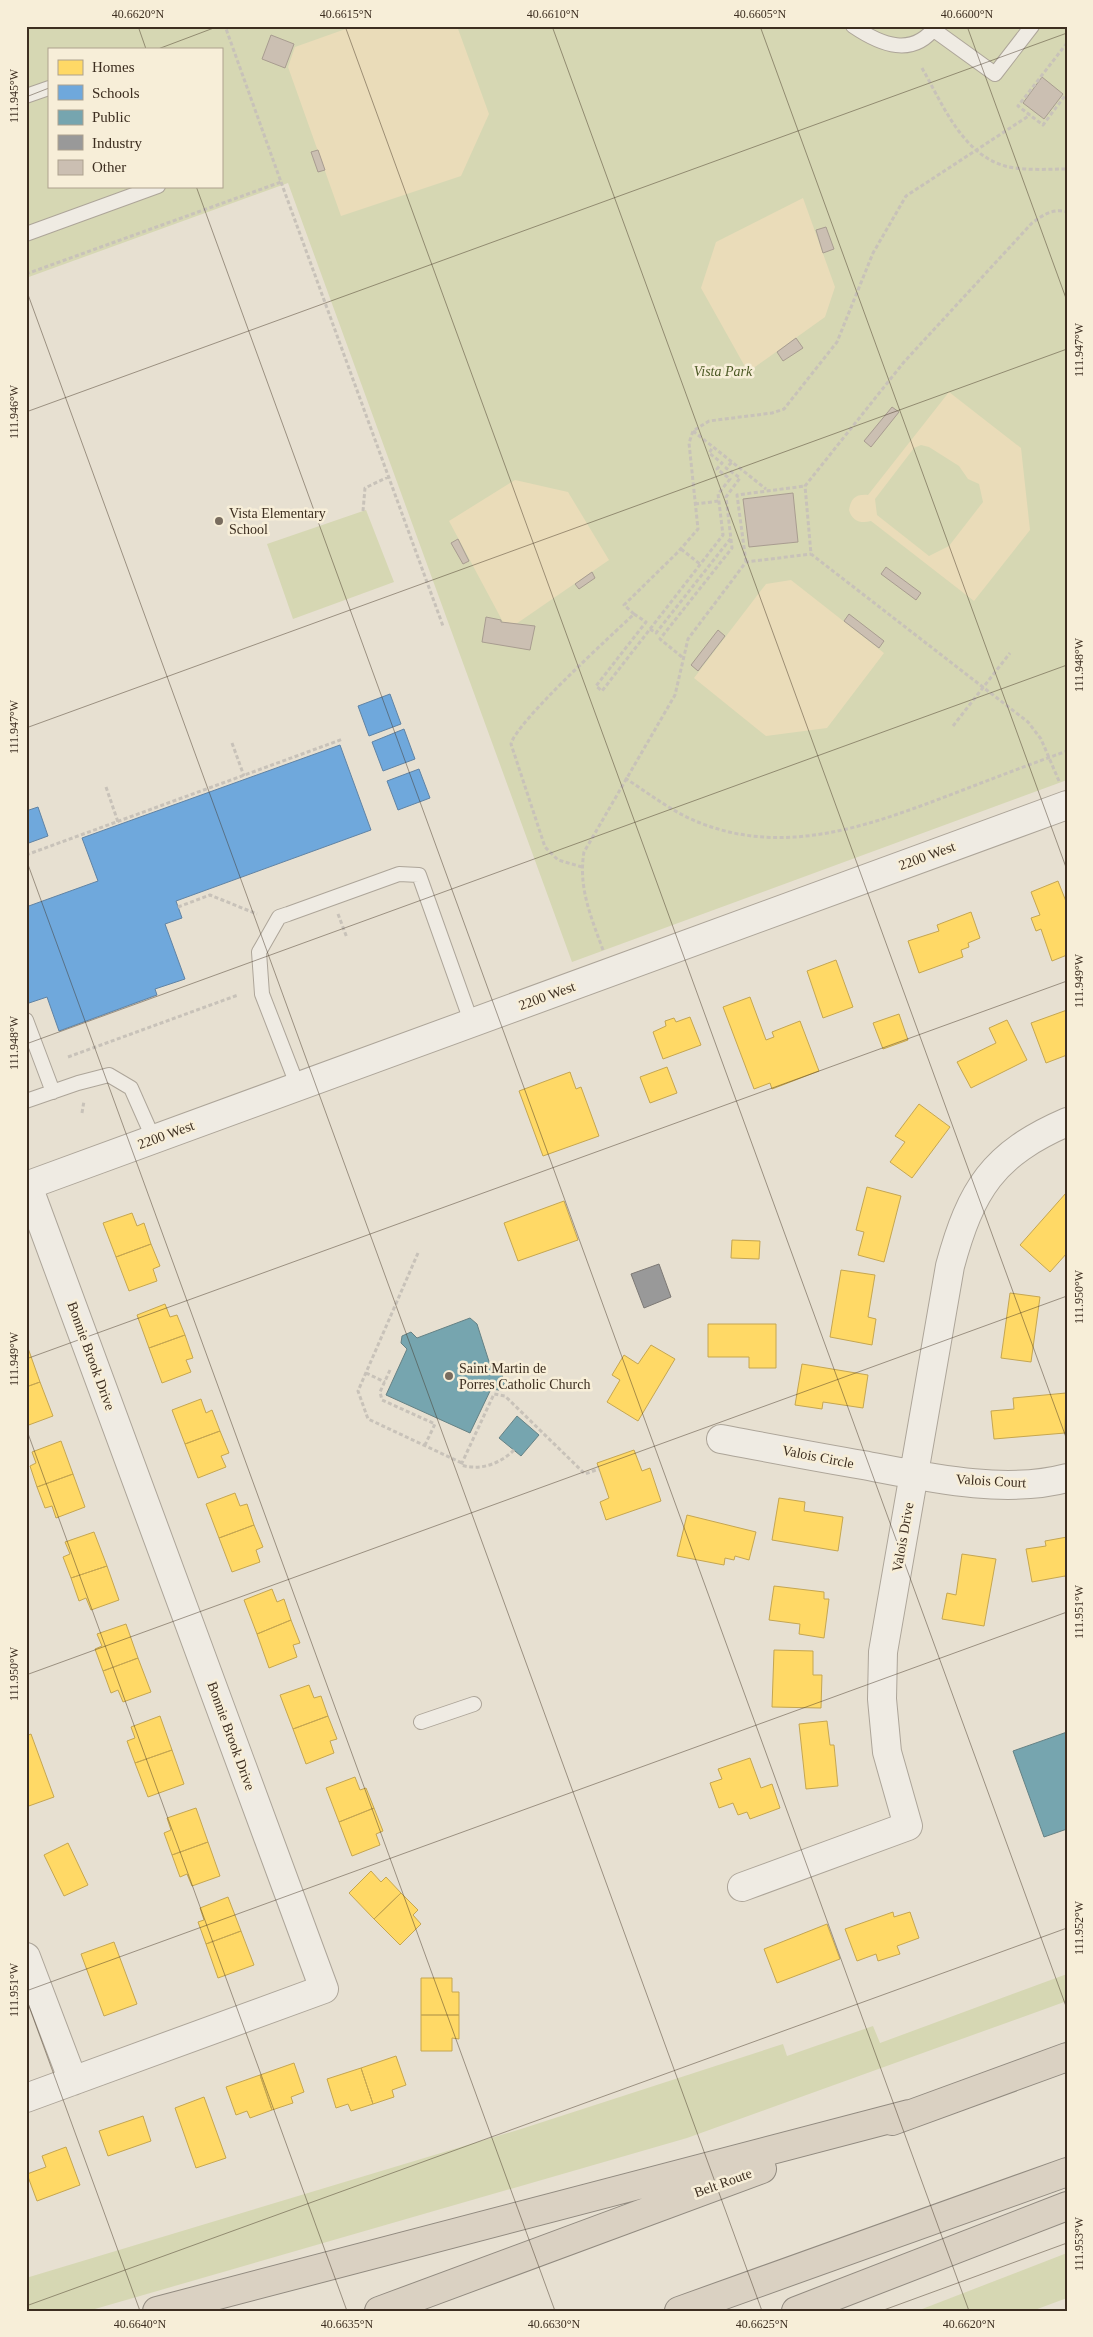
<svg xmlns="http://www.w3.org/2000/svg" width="1093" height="2337" font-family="'Times New Roman',serif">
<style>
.green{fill:#d6d7b3;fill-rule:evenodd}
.sand{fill:#eadcb9;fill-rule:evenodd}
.homes{fill:#ffd966;stroke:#c5a651}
.schools{fill:#6fa8dc;stroke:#6083a4}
.public{fill:#76a5af;stroke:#658184}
.industry{fill:#999;stroke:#7d7975}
.building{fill:#cbbfb2;stroke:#a89c90}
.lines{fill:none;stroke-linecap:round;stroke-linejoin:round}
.service-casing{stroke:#ada599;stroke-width:16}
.minor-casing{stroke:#ada599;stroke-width:30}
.tertiary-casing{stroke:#ada599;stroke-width:30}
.motorway-casing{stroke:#928b80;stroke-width:30}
.path{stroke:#c8c2b9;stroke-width:3;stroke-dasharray:4 2.5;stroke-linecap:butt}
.service{stroke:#efebe3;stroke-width:14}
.minor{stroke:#efebe3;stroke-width:28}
.tertiary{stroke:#efebe3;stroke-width:28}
.motorway{stroke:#dad1c2;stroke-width:28}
.ticks{fill:none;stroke:#3d2e20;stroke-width:1;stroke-opacity:0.45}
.poi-dot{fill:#786c5e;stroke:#f7eed8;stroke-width:2}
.labels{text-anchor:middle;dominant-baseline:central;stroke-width:5;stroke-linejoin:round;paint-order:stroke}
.park-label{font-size:14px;font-style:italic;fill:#4d5a26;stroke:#f7eed8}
.poi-label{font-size:14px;fill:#3d2e20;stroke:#f7eed8;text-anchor:start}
.street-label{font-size:14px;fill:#3d2e20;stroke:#f7eed8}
.neatline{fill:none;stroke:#3d2e20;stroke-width:2}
.ticks-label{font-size:12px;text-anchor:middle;fill:#3d2e20}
</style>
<rect width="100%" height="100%" fill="#e7e0d1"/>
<!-- green -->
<path class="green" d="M 26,26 L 1067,26 L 1067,780 L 572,962 L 288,183 L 26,278 ZM 49,49 L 221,49 L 221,186 L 49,186 Z
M 366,510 L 394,582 L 293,619 L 267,544 Z
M 1067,1974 L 1067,2001 L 687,2138 L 88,2311 L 26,2311 L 26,2278 L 521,2129 L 783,2044 L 787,2056 L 873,2026 L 880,2043 Z
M 1067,2253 L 1067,2298 L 1032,2311 L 917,2311 Z"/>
<!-- sand -->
<path class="sand" d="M 354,26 L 457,26 L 489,114 L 461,176 L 341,216 L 288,67 L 295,47 Z
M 803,198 L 835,287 L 825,317 L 748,372 L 701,288 L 716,242 Z
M 949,392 L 1021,448 L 1030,530 L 974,601 L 871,521 C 861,524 852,521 849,510 C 851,498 856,494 868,495 ZM 921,445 L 929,447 L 959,466 L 968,479 L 979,484 L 983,502 L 949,546 L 929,556 L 877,515 L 875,499 L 914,448 Z
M 515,480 L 568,492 L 609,560 L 516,624 L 503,622 L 449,521 Z
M 791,580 L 884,653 L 827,728 L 766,736 L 694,678 L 766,584 Z"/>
<!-- homes -->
<path class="homes" d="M 1058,881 L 1067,904 L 1067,955 L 1052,961 L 1041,929 L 1036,931 L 1031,918 L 1040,915 L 1031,892 Z
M 971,912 L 980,938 L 968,943 L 969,947 L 961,950 L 963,957 L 919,973 L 908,941 L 939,931 L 937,925 Z
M 836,960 L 853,1007 L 823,1018 L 807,971 Z
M 750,997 L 766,1040 L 774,1037 L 772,1032 L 800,1021 L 819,1071 L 772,1089 L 770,1083 L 754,1089 L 723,1007 Z
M 1067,1010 L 1067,1055 L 1046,1063 L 1031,1023 Z
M 899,1014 L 908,1040 L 883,1049 L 873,1023 Z
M 690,1017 L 701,1045 L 663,1059 L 653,1032 L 666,1026 L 665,1021 L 674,1018 L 676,1022 Z
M 1007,1020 L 1027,1060 L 971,1088 L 957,1062 L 996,1043 L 989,1028 Z
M 667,1067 L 677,1093 L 650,1103 L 640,1077 Z
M 570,1072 L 576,1089 L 581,1087 L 599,1136 L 543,1156 L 519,1091 Z
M 919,1104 L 950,1127 L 912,1178 L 890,1162 L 905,1142 L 895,1136 Z
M 867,1187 L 901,1196 L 884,1262 L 858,1255 L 864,1232 L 856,1230 Z
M 1066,1193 L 1067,1253 L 1050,1272 L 1020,1245 Z
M 564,1201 L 578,1240 L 518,1261 L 504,1223 Z
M 132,1213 L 137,1226 L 144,1223 L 151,1244 L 116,1257 L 103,1223 Z
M 732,1240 L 760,1241 L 759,1259 L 731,1258 Z
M 151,1244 L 160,1266 L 153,1269 L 157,1281 L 129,1291 L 116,1257 Z
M 841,1270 L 875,1275 L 868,1317 L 876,1319 L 872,1345 L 830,1337 Z
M 1010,1293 L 1040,1297 L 1031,1362 L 1001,1358 Z
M 165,1304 L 170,1317 L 177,1315 L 185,1335 L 149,1348 L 137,1315 Z
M 708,1324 L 776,1324 L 776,1368 L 749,1368 L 749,1357 L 708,1357 Z
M 185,1335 L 193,1358 L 186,1360 L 191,1372 L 162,1383 L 149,1348 Z
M 651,1345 L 675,1359 L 638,1421 L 607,1402 L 620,1380 L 612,1375 L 624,1355 L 638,1364 Z
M 26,1348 L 28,1348 L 40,1382 L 26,1387 Z
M 802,1364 L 868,1375 L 863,1408 L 823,1402 L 822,1409 L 795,1405 Z
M 40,1382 L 53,1416 L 26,1426 L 26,1387 Z
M 1066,1393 L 1065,1433 L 994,1439 L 991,1411 L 1014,1409 L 1013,1398 Z
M 201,1399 L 206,1413 L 212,1410 L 220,1431 L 185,1444 L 172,1410 Z
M 220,1431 L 229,1453 L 221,1456 L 226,1467 L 198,1478 L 185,1444 Z
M 61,1441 L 73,1474 L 37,1487 L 30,1466 L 36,1463 L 32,1452 Z
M 634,1450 L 642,1471 L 650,1468 L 661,1501 L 606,1520 L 600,1502 L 609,1498 L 597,1463 Z
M 73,1474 L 85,1507 L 56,1518 L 52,1506 L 45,1508 L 37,1487 Z
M 235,1493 L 240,1506 L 247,1504 L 254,1525 L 219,1538 L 206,1504 Z
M 779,1498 L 805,1502 L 804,1511 L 843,1517 L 838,1551 L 772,1540 Z
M 687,1515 L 756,1532 L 749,1560 L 735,1556 L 734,1560 L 725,1558 L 724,1565 L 677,1556 Z
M 254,1525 L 263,1547 L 256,1550 L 260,1562 L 232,1572 L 219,1538 Z
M 94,1532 L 107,1566 L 71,1578 L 63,1557 L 70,1554 L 65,1542 Z
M 1067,1537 L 1067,1580 L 1065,1576 L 1032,1582 L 1026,1549 L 1046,1546 L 1045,1541 Z
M 962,1554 L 996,1559 L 984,1626 L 942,1619 L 947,1593 L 956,1595 Z
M 107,1566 L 119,1600 L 91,1610 L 86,1598 L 79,1601 L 71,1578 Z
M 774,1586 L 824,1592 L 824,1599 L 829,1599 L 824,1638 L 799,1634 L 800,1624 L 769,1620 Z
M 272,1589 L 277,1602 L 284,1599 L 291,1620 L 257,1634 L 244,1600 Z
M 291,1620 L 300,1643 L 293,1645 L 297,1657 L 269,1668 L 257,1634 Z
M 126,1624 L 138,1658 L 103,1671 L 95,1649 L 102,1646 L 97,1634 Z
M 774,1650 L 813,1651 L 813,1675 L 822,1675 L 821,1708 L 772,1707 Z
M 138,1658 L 151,1692 L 123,1702 L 118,1690 L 111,1693 L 103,1671 Z
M 309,1685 L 314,1698 L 321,1696 L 328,1716 L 293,1729 L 280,1695 Z
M 160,1716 L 172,1750 L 135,1763 L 127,1741 L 135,1738 L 131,1727 Z
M 328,1716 L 337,1739 L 330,1741 L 334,1753 L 306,1764 L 293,1729 Z
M 827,1721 L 830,1745 L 834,1745 L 838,1786 L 806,1789 L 799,1724 Z
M 31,1734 L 54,1797 L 26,1807 L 26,1736 Z
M 172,1750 L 184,1784 L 148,1797 L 135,1763 Z
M 750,1758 L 761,1788 L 772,1784 L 780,1808 L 750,1819 L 747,1812 L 738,1815 L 733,1803 L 719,1808 L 710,1783 L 722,1779 L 718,1769 Z
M 355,1777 L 360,1790 L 366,1788 L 374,1808 L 339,1822 L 326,1788 Z
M 196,1808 L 208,1842 L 172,1855 L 164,1833 L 171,1830 L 167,1818 Z
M 374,1808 L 383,1831 L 376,1834 L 380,1845 L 352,1856 L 339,1822 Z
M 208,1842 L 220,1876 L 192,1886 L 187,1874 L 180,1877 L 172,1855 Z
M 68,1843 L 88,1885 L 64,1896 L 44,1855 Z
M 371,1871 L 381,1882 L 386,1877 L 401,1893 L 374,1919 L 349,1893 Z
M 401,1893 L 418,1910 L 413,1915 L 421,1924 L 400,1945 L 374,1919 Z
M 228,1897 L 241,1931 L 206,1944 L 198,1922 L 204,1920 L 200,1908 Z
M 893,1912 L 894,1917 L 910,1912 L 919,1938 L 897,1946 L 900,1954 L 878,1961 L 876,1954 L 857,1961 L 845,1929 Z
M 827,1924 L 840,1959 L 777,1983 L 764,1949 Z
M 241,1931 L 254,1965 L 218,1978 L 206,1944 Z
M 114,1942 L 137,2004 L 104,2016 L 81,1954 Z
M 421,1978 L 452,1978 L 452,1992 L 459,1992 L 459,2015 L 421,2015 Z
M 421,2015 L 459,2015 L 459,2039 L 452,2038 L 452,2051 L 421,2051 Z
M 396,2056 L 406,2085 L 392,2090 L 394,2097 L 373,2104 L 361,2068 Z
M 294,2063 L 304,2092 L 291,2097 L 293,2103 L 272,2110 L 260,2075 Z
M 361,2068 L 373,2104 L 351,2111 L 348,2104 L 336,2108 L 327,2079 Z
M 260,2075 L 272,2110 L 250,2118 L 247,2111 L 236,2115 L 226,2087 Z
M 204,2097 L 226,2158 L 196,2168 L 175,2108 Z
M 143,2116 L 151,2141 L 108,2156 L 99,2131 Z
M 66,2147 L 80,2185 L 37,2201 L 27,2174 L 46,2167 L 42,2156 Z"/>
<!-- schools -->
<path class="schools" d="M 390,694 L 401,724 L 369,736 L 358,706 Z
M 404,729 L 415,759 L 383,771 L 372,742 Z
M 340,745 L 371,830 L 176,901 L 182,918 L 165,924 L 185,979 L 155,989 L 157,995 L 59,1031 L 47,997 L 26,1004 L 26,907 L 98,881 L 82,838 Z
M 419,769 L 430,798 L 398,810 L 387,781 Z
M 38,807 L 48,836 L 26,844 L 26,811 Z"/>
<!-- public -->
<path class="public" d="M 470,1318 L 477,1324 L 493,1374 L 502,1375 L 505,1383 L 499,1390 L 491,1389 L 470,1433 L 386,1395 L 407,1349 L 401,1343 L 402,1336 L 411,1332 L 417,1338 Z
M 517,1416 L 539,1435 L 521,1456 L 499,1438 Z
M 1067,1732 L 1067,1829 L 1044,1837 L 1013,1751 Z"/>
<!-- industry -->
<path class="industry" d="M 659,1264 L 671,1297 L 644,1308 L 631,1274 Z"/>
<!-- building -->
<path class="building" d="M 271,35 L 294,44 L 285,68 L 262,59 Z
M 1042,77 L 1063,94 L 1044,119 L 1023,103 Z
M 318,150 L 325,170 L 318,172 L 311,152 Z
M 826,227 L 834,249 L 823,253 L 816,230 Z
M 796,338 L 803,348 L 783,361 L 777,352 Z
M 892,407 L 899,412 L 871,447 L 864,441 Z
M 793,493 L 798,542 L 749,547 L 743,499 Z
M 458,539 L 469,561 L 463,564 L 451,543 Z
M 886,567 L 921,593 L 916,600 L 881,574 Z
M 592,572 L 595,578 L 579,589 L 575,584 Z
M 849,614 L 884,641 L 879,648 L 844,621 Z
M 486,617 L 501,620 L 501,622 L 535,626 L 530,650 L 482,642 Z
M 718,630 L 725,636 L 698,671 L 691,665 Z"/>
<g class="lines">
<defs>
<path id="service" d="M 853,26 C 881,45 913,58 936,26
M 934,30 L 995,74 L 1032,26
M 26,96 L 49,88
M 26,234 L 158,186
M 26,1020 L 53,1092
M 298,1087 L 262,994 L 259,952 L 279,917 L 288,914 L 399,874 L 419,875 L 472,1024
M 26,1101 L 78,1083 L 109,1075 L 131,1088 L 154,1140
M 421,1722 L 474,1704"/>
<path id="minor" d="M 721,1439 C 769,1448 816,1457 863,1465 C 926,1477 1004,1495 1067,1478
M 742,1887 L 908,1826 L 887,1752 L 882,1699 L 883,1652 L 950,1266 C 971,1189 993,1154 1067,1122
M 26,1957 L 73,2081
M 26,2098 L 324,1989 L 28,1186"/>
<path id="tertiary" d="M 26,1186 L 1067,805"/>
<path id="motorway" d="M 892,2121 L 1067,2057
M 157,2311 L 909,2114
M 379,2311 L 762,2169
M 679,2311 L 1067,2172
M 796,2311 L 1067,2206"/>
</defs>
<!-- service casing -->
<use href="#service" class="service-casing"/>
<!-- minor casing -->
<use href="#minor" class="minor-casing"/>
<!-- tertiary casing -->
<use href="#tertiary" class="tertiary-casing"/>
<!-- motorway casing -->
<use href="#motorway" class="motorway-casing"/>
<!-- path -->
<path class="path" d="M 1067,43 L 1018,106 L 1043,125 L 1067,93
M 922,68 C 942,103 962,154 1005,166 C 1024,171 1047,169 1067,169
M 281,182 L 443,626
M 26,274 L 281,182 L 225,26
M 693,431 L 766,489
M 695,504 L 719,501
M 363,511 L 365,488 L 388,477
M 681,549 L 700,564
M 746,562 L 737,495 L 805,486
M 634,614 L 624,605 L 678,552 L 698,529 L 689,443 L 693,431 L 709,421 L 772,413 L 784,409 L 837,342 L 873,253 L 906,196 L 1030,115
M 650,629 L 656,633 L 731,538
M 682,657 L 660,639 L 732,548 L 726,497 L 740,478 L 726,468 L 732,462
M 953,726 L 1010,653
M 232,743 L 244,776
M 625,778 C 651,795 675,814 703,824 C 785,855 865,827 942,798 C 984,782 1025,766 1067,751
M 1059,781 L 1041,739 L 1028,722 L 811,554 L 805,486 L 904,362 L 1032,223 C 1043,215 1053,208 1067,212
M 106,787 L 118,822
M 26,855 L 343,739
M 582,867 L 558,860 L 545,847 L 511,744 C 516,722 612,635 634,614 L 646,622 L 596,686 L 602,691 L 723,535 L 718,494 L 730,479 L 717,469 L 722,463 L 709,453 L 713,447
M 178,907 L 210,895 L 257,914
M 338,914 L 347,938
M 603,950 C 591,917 578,887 584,852 L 675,695 L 688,639 L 746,562 L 811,554
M 68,1057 L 238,995
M 82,1113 L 84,1101
M 418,1253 L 358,1391 L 368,1419 L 462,1463
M 390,1370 L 380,1392 L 382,1400 L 435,1424 L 425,1445
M 366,1373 L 385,1382
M 514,1450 C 500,1464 480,1471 461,1465 L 494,1394 L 505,1396 L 585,1474 L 599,1469"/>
<!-- service -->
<use href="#service" class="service"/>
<!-- minor -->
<use href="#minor" class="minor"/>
<!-- tertiary -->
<use href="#tertiary" class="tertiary"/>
<!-- motorway -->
<use href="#motorway" class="motorway"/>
</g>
<!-- ticks -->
<path class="ticks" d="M 138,26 L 146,49M 345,26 L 1067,2009M 552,26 L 1067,1440M 760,26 L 1067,870M 967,26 L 1067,301M 158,49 L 219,26M 26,97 L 49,88M 196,186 L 969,2311M 26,289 L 762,2311M 26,412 L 1067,33M 26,728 L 1067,349M 26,859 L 555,2311M 26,1044 L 1067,665M 26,1359 L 1067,981M 26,1428 L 347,2311M 26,1675 L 1067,1296M 26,1991 L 1067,1612M 26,1998 L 140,2311M 26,2306 L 1067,1928M 881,2311 L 1067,2243"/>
<!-- markers -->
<g class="poi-dot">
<circle cx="219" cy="521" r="5"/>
<circle cx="449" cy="1376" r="5"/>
</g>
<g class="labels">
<!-- park labels -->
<g class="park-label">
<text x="723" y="371">Vista Park</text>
</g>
<!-- poi labels -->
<g class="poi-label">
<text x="229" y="513">Vista Elementary<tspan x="229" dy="16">School</tspan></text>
<text x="459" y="1368">Saint Martin de<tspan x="459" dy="16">Porres Catholic Church</tspan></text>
</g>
<!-- street labels -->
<g class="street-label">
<text transform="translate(927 856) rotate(-20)">2200 West</text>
<text transform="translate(547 996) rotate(-20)">2200 West</text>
<text transform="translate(166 1135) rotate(-20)">2200 West</text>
<text transform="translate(91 1356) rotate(70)">Bonnie Brook Drive</text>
<text transform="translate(818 1457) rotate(11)">Valois Circle</text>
<text transform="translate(991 1481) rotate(3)">Valois Court</text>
<text transform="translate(903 1537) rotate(-80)">Valois Drive</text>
<text transform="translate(231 1736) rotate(70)">Bonnie Brook Drive</text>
<text transform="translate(723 2183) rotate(-20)">Belt Route</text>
</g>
</g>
<!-- border -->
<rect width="1093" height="2337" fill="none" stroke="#f7eed8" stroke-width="55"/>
<!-- legend -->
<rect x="48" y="48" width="175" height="140" fill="#f7eed8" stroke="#ada18e"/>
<rect x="58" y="60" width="25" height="15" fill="#ffd966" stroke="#ada18e"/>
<text x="92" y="72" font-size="15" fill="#3d2e20">Homes</text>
<rect x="58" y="85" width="25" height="15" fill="#6fa8dc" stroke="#ada18e"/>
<text x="92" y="98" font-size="15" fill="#3d2e20">Schools</text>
<rect x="58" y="110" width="25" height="15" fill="#76a5af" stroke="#ada18e"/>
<text x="92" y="122" font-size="15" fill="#3d2e20">Public</text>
<rect x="58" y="135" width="25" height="15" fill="#999999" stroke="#ada18e"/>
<text x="92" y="148" font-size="15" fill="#3d2e20">Industry</text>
<rect x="58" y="160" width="25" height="15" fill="#cbbfb2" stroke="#ada18e"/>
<text x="92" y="172" font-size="15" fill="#3d2e20">Other</text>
<rect x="28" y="28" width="1038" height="2282" class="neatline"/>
<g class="ticks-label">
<text x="138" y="18">40.6620°N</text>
<text x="346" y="18">40.6615°N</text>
<text x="553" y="18">40.6610°N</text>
<text x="760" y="18">40.6605°N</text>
<text x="967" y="18">40.6600°N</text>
<text transform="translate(14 96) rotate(-90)" y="4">111.945°W</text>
<text transform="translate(1079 350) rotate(-90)" y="4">111.947°W</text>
<text transform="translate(14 412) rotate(-90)" y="4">111.946°W</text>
<text transform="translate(1079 665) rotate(-90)" y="4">111.948°W</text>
<text transform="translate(14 727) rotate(-90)" y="4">111.947°W</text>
<text transform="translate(1079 981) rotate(-90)" y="4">111.949°W</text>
<text transform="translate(14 1043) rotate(-90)" y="4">111.948°W</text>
<text transform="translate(1079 1297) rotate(-90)" y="4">111.950°W</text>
<text transform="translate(14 1359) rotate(-90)" y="4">111.949°W</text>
<text transform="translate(1079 1612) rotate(-90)" y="4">111.951°W</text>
<text transform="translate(14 1674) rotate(-90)" y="4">111.950°W</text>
<text transform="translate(1079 1928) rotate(-90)" y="4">111.952°W</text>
<text transform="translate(14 1990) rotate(-90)" y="4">111.951°W</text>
<text transform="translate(1079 2244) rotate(-90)" y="4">111.953°W</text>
<text x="140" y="2328">40.6640°N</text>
<text x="347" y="2328">40.6635°N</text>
<text x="554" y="2328">40.6630°N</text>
<text x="762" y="2328">40.6625°N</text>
<text x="969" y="2328">40.6620°N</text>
</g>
</svg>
